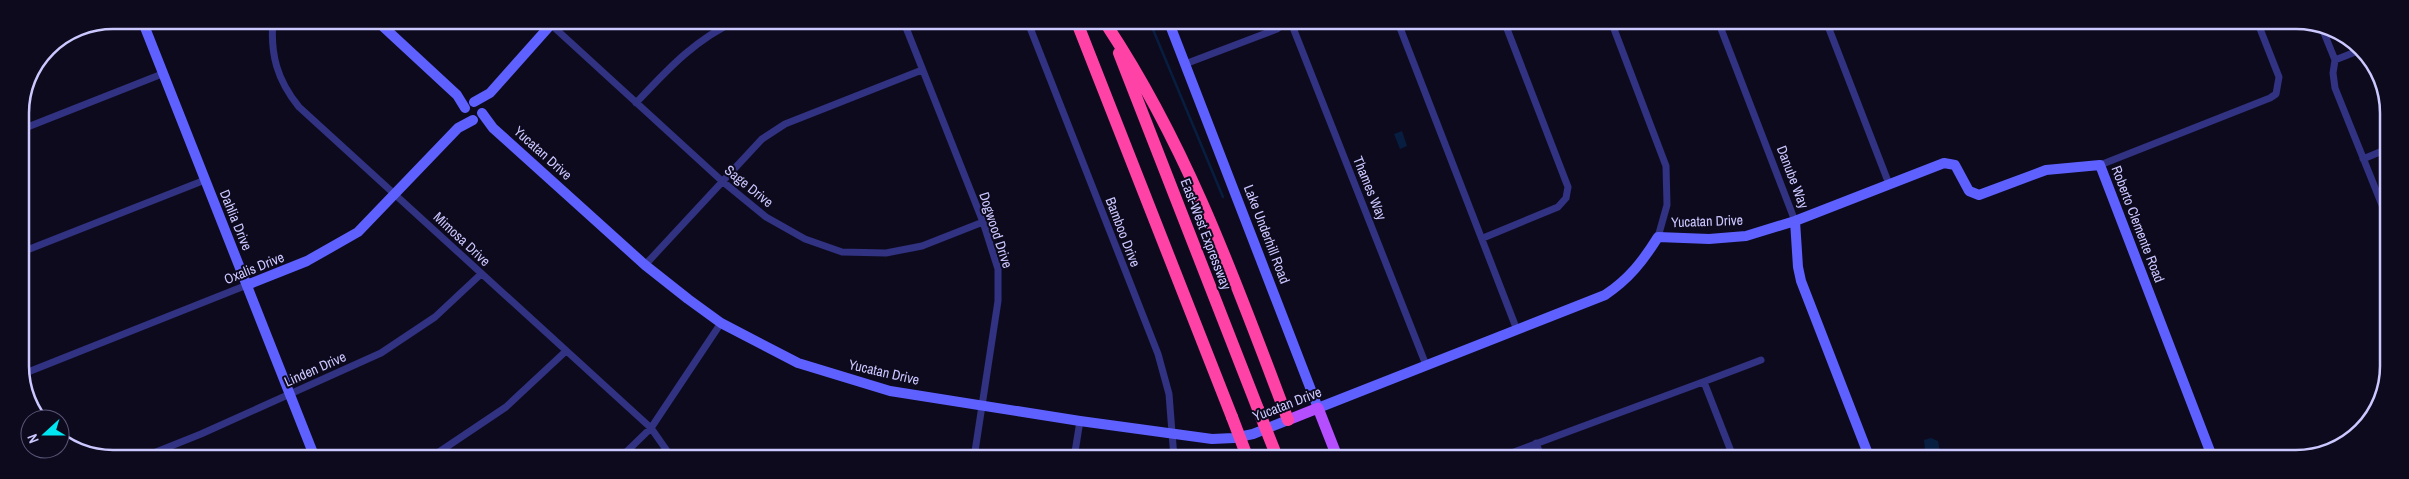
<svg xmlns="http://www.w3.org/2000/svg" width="2409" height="479" font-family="'Archivo Narrow',sans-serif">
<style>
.water{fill:#071e40}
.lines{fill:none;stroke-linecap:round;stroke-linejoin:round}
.stream{stroke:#071e40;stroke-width:2.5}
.street{stroke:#313281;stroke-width:7}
.secondary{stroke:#5e61ff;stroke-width:10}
.primary{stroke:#b54eff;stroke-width:11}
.highway{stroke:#ff42a5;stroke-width:12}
.highway-bridge{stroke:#ff42a5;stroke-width:12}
.labels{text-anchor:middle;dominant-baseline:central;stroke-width:4;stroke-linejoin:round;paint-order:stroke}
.street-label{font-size:14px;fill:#cbc7ff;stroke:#0d0a1e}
.rim{fill:none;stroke:#cbc7ff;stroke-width:2.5}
</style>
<rect width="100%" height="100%" fill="#0d0a1e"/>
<!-- water -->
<path class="water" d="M 1402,131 L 1407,146 L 1400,149 L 1394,134 Z
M 1931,438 L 1938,441 L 1940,452 L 1948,458 L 2001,453 L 2014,456 L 2016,459 L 1926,459 L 1924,440 Z"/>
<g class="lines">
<!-- stream -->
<path class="stream" d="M 1149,20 L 1223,197"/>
<!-- street -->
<path class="street" d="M 273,20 C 270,54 277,80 299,107 L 651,428 L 672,458
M 546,20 L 722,181 L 766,217 L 805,239 L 842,252 L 886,253 L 922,246 L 983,222
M 903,20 L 983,222 L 998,269 L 998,301 L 974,458
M 1027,20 L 1158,354 L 1169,394 L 1174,458
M 1290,20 L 1426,365
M 1397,20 L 1517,330
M 1611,21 L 1666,166 L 1667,205 L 1658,237
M 1718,21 L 1795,221
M 1826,21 L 1889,184
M 2322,28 L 2335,60 L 2333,73 L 2335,88 L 2388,220
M 2335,60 L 2363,49
M 1185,64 L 1277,29 L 1289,20
M 636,103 C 667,70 695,39 738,20
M 20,130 L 162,74
M 2363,159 L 2387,149
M 2100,165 L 2270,98 L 2276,94 L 2279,77 L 2257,21
M 1483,238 L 1558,207 L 1566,198 L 1568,187 L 1504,21
M 22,252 L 205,180
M 645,265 L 762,139 L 785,124 L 922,70
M 23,374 L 247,285
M 1704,382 L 1734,459
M 1536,443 L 1542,459
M 141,458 L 201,434 L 381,353 L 435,317 L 481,274
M 430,458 L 506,407 L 566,351
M 620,458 L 651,428 L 721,323
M 1074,458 L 1080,421
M 1496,459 C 1584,425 1673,394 1761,360"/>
<!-- secondary -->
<path class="secondary" d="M 142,20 L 315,458
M 376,20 L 457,95 L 465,108
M 1168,20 L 1318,408 L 1605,295 C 1629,279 1643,261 1658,237 L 1709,239 L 1746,236 L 1795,221 L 1944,163 L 1955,165 L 1969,191 L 1979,195 L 2046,170 L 2100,165 L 2213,459
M 474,102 L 490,93 L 555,20
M 482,113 L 493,128 L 645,265 L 688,299 L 721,323 L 798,363 L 890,391 L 1080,421 L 1212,439 L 1234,438 L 1253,434 L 1288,420
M 1795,221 L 1798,267 L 1801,281 L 1870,459
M 247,285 L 307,261 L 358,232 L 458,128 L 473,120"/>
<!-- primary -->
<path class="primary" d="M 1288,420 L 1318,408 L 1338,459"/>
<!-- highway -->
<path class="highway" d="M 1076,20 L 1232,417
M 1108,27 C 1189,150 1236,283 1288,420
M 1119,53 L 1258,409"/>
<!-- highway-bridge -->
<path class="highway-bridge" d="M 1258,409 L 1275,452
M 1232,417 L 1248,459"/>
</g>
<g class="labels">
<!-- street labels -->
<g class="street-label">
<text transform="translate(543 153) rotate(42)">Yucatan Drive</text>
<text transform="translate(1793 177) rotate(69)">Danube Way</text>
<text transform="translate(749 186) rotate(39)">Sage Drive</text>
<text transform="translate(1370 188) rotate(68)">Thames Way</text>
<text transform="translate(236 220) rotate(68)">Dahlia Drive</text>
<text transform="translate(1707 221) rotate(-2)">Yucatan Drive</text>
<text transform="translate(2138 224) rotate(69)">Roberto Clemente Road</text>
<text transform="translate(996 230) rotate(72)">Dogwood Drive</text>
<text transform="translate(1123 232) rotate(69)">Bamboo Drive</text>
<text transform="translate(1206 234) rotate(69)">East-West Expressway</text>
<text transform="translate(1267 234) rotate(69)">Lake Underhill Road</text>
<text transform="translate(462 239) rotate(43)">Mimosa Drive</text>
<text transform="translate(254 268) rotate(-22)">Oxalis Drive</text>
<text transform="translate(315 369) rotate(-24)">Linden Drive</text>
<text transform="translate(884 372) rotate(13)">Yucatan Drive</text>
<text transform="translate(1287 404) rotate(-21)">Yucatan Drive</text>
</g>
</g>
<!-- crop -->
<path d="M0 0H2409V479H0ZM113 29H2296A84 84 0 0 1 2380 113V366A84 84 0 0 1 2296 450H113A84 84 0 0 1 29 366V113A84 84 0 0 1 113 29Z" fill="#0d0a1e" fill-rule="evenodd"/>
<path class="rim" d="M113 29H2296A84 84 0 0 1 2380 113V366A84 84 0 0 1 2296 450H113A84 84 0 0 1 29 366V113A84 84 0 0 1 113 29Z"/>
<!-- north arrow -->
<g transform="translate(45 434) rotate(249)"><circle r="24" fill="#0d0a1e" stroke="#595678"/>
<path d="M0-4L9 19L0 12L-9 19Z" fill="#00e5f2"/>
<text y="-8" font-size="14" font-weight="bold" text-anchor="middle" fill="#cbc7ff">N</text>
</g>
</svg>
